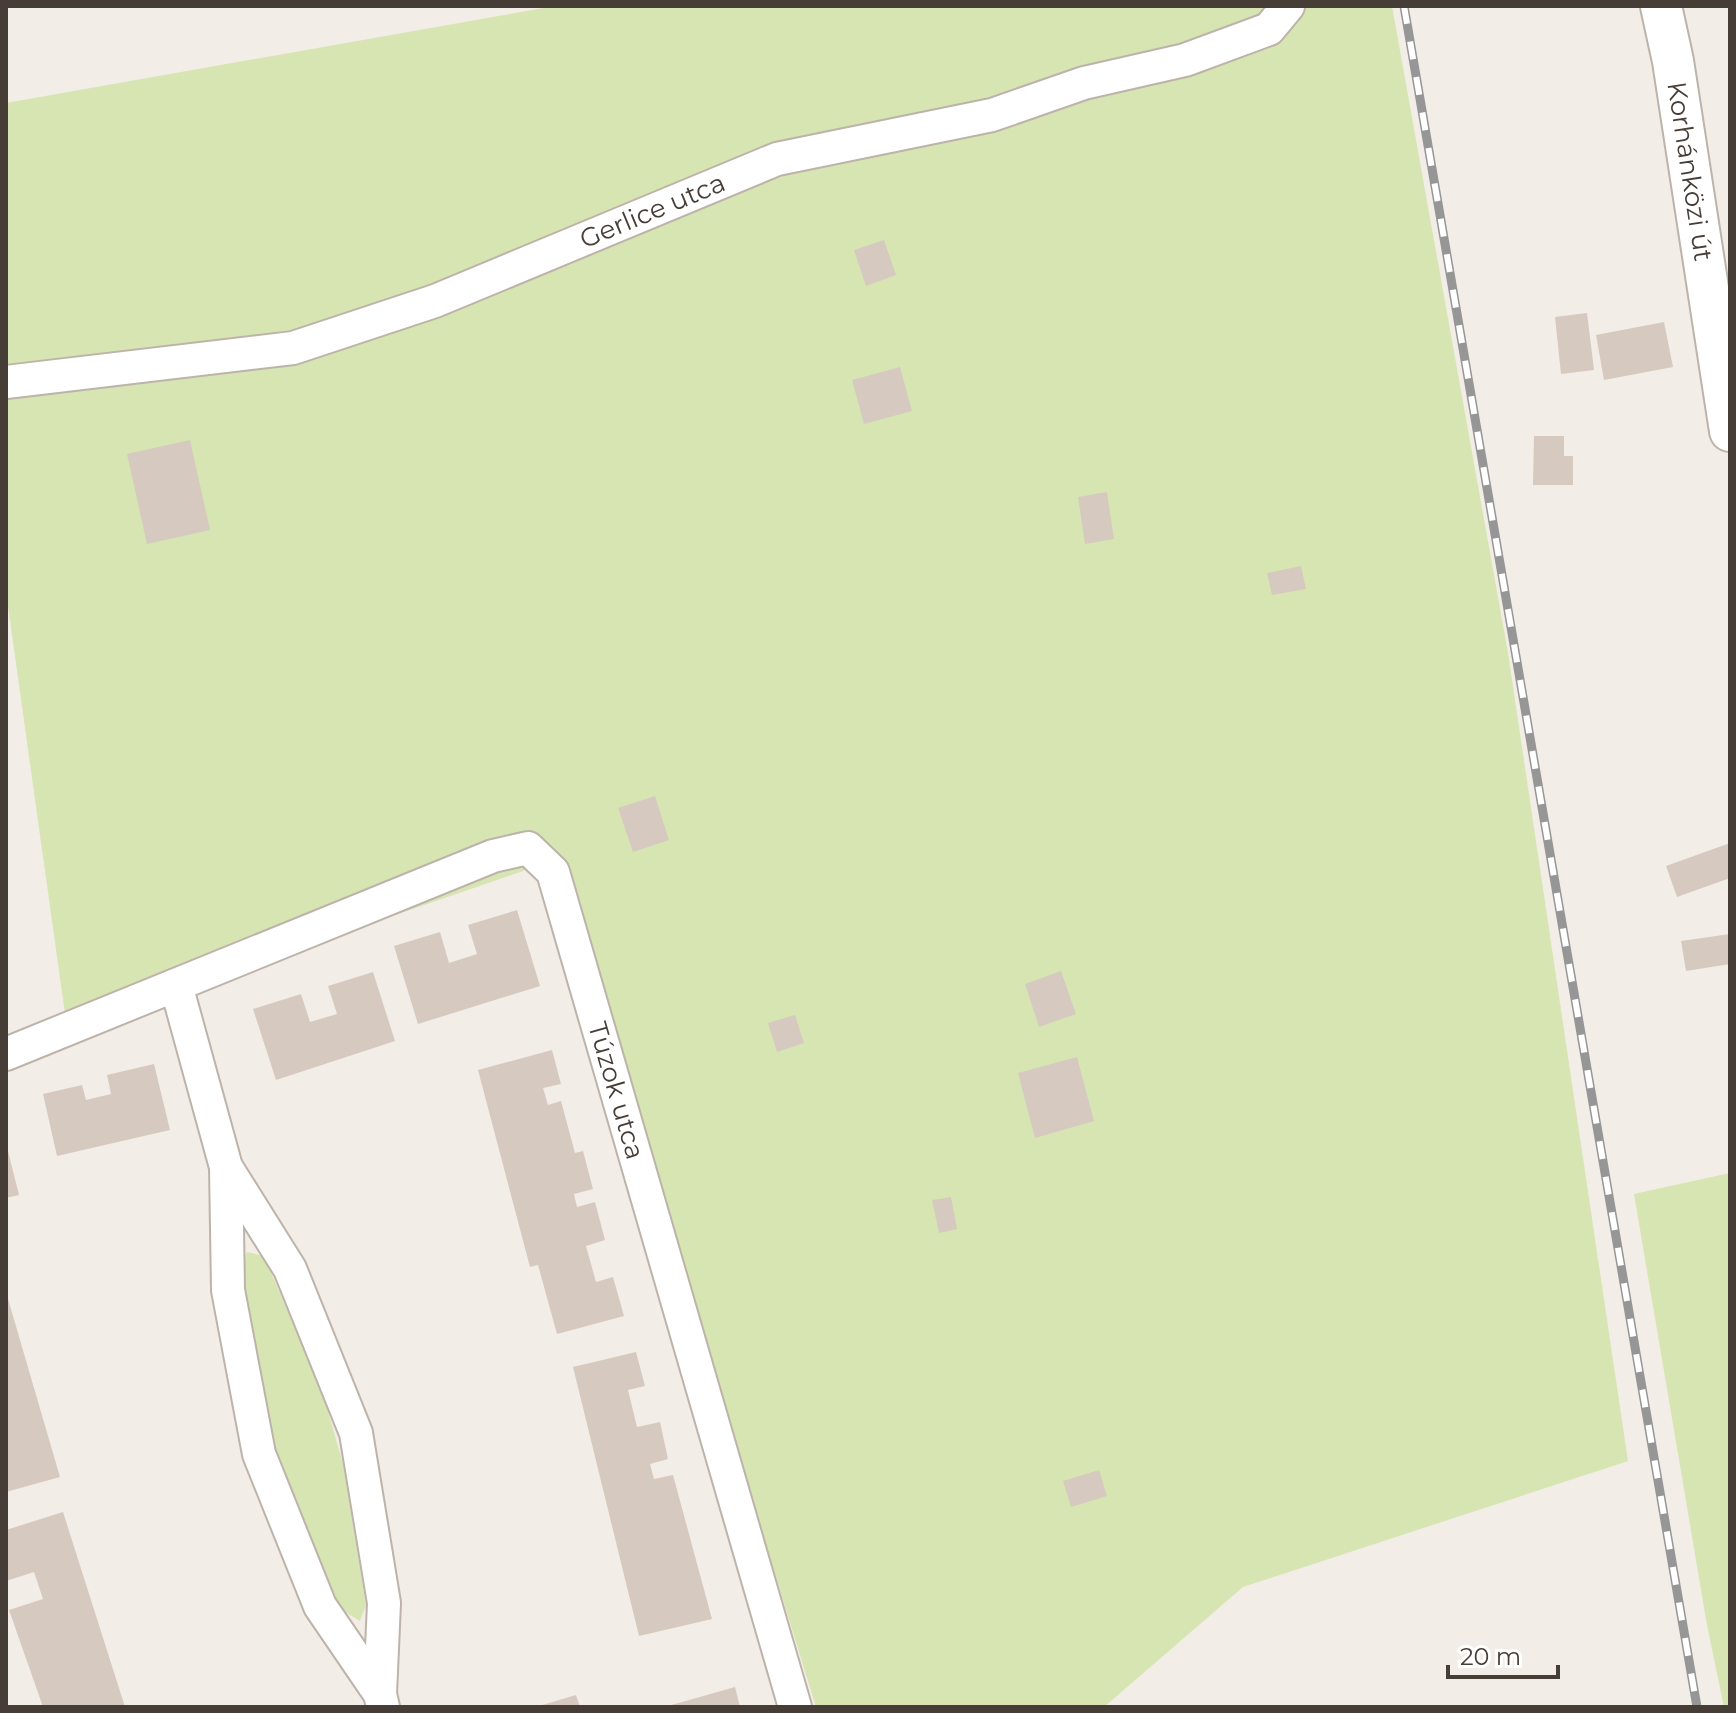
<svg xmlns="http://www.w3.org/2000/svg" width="1736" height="1713" font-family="Montserrat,sans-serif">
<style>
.green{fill:#d6e5b1}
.building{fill:#d6cac0}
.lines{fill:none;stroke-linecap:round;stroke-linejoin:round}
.minor-casing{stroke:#bdb3aa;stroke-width:36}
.tertiary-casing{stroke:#bdb3aa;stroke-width:44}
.minor{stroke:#fff;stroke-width:32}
.tertiary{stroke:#fff;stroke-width:40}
.rail-casing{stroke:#969696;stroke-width:9}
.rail{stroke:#fff;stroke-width:6;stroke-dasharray:18;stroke-linecap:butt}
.labels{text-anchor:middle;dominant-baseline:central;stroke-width:6;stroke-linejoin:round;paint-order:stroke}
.street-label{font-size:26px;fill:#453d36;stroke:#fff}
</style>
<rect width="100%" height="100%" fill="#f2ede7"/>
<!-- green -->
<path class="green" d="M 555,6 L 1392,6 L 1508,653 L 1628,1461 L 1243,1587 L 1104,1707 L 816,1707 L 555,860 L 67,1028 L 6,592 L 6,103 Z
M 1730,1173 L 1730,1707 L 1724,1707 L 1707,1625 L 1634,1194 Z
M 247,1252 L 264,1256 L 323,1394 L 343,1464 L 366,1605 L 360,1621 L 337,1607 L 285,1487 L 265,1409 L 241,1270 Z"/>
<!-- building -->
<path class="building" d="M 884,240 L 896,275 L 866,286 L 854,250 Z
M 1587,313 L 1594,370 L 1561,374 L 1555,317 Z
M 1664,322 L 1673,367 L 1604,380 L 1596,335 Z
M 900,367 L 912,411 L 864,424 L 852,380 Z
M 1534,436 L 1564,436 L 1564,456 L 1573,456 L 1573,485 L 1533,485 Z
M 190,440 L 210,530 L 147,544 L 127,454 Z
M 1107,492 L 1114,539 L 1085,544 L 1078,497 Z
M 1301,566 L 1306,589 L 1272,595 L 1267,573 Z
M 655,796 L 669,840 L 633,852 L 618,808 Z
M 1730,843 L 1730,878 L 1677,897 L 1666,866 Z
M 517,910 L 540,986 L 418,1024 L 394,946 L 440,932 L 449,963 L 477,954 L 468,925 Z
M 1730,934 L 1730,964 L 1686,971 L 1681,941 Z
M 1061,971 L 1076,1014 L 1039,1027 L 1025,984 Z
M 373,972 L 395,1041 L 276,1080 L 253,1009 L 301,994 L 310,1022 L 337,1014 L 328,986 Z
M 795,1015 L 804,1043 L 777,1052 L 768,1023 Z
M 552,1050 L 561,1084 L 543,1088 L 548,1105 L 561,1101 L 575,1153 L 583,1151 L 593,1189 L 574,1194 L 577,1207 L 595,1202 L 605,1240 L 586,1246 L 596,1282 L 613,1277 L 624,1316 L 557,1334 L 538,1265 L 530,1267 L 478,1070 Z
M 1077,1057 L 1094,1121 L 1035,1138 L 1018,1073 Z
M 154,1064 L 170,1130 L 57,1156 L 43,1094 L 82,1085 L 86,1100 L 111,1094 L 107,1075 Z
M 6,1143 L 19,1195 L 6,1198 Z
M 951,1197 L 957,1229 L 939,1233 L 932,1200 Z
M 6,1292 L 60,1477 L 6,1492 Z
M 636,1352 L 645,1386 L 628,1390 L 637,1427 L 660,1422 L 668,1459 L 650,1464 L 654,1479 L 673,1475 L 712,1619 L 639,1636 L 573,1367 Z
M 1099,1470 L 1107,1496 L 1071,1507 L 1063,1481 Z
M 63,1512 L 125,1707 L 43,1707 L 9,1610 L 43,1599 L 34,1572 L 6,1581 L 6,1530 Z
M 735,1687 L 740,1707 L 668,1707 L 668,1706 Z
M 576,1695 L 580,1707 L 539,1707 L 539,1706 Z"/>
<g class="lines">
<defs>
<g id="minor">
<path id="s1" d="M 6,382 L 293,348 L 435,301 L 777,159 L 992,115 L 1084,83 L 1185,60 L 1269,29 L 1288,6"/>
<path d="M 176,985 L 226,1167 L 228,1290 L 259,1454 L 320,1606 L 380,1694 L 383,1707"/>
<path id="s2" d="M 6,1054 L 493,856 L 528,848 L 553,872 L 795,1707"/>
<path d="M 226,1167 L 290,1269 L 356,1433 L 384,1603 L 380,1694"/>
</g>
<g id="tertiary">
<path id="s3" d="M 1661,6 L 1673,61 L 1730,431"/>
</g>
</defs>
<!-- minor casing -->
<use href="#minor" class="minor-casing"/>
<!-- tertiary casing -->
<use href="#tertiary" class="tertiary-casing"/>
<!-- minor -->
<use href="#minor" class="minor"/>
<!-- tertiary -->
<use href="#tertiary" class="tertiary"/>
<defs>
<path id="rail" d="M 1404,6 L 1697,1707"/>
</defs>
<!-- rail casing -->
<use href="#rail" class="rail-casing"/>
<!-- rail -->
<use href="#rail" class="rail"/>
</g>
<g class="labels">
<!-- street labels -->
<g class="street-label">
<text stroke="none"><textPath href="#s3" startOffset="168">Korhánközi út</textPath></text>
<text stroke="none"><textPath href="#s1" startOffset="674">Gerlice utca</textPath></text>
<text stroke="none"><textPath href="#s2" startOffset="824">Túzok utca</textPath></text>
</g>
</g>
<!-- border -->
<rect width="1736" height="1713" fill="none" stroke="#453d36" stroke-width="16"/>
<!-- scale -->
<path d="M1448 1665v12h110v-12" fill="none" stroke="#453d36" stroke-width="4"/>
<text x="1460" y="1665" font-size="24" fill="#453d36" stroke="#ffffff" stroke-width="6" paint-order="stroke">20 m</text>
</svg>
